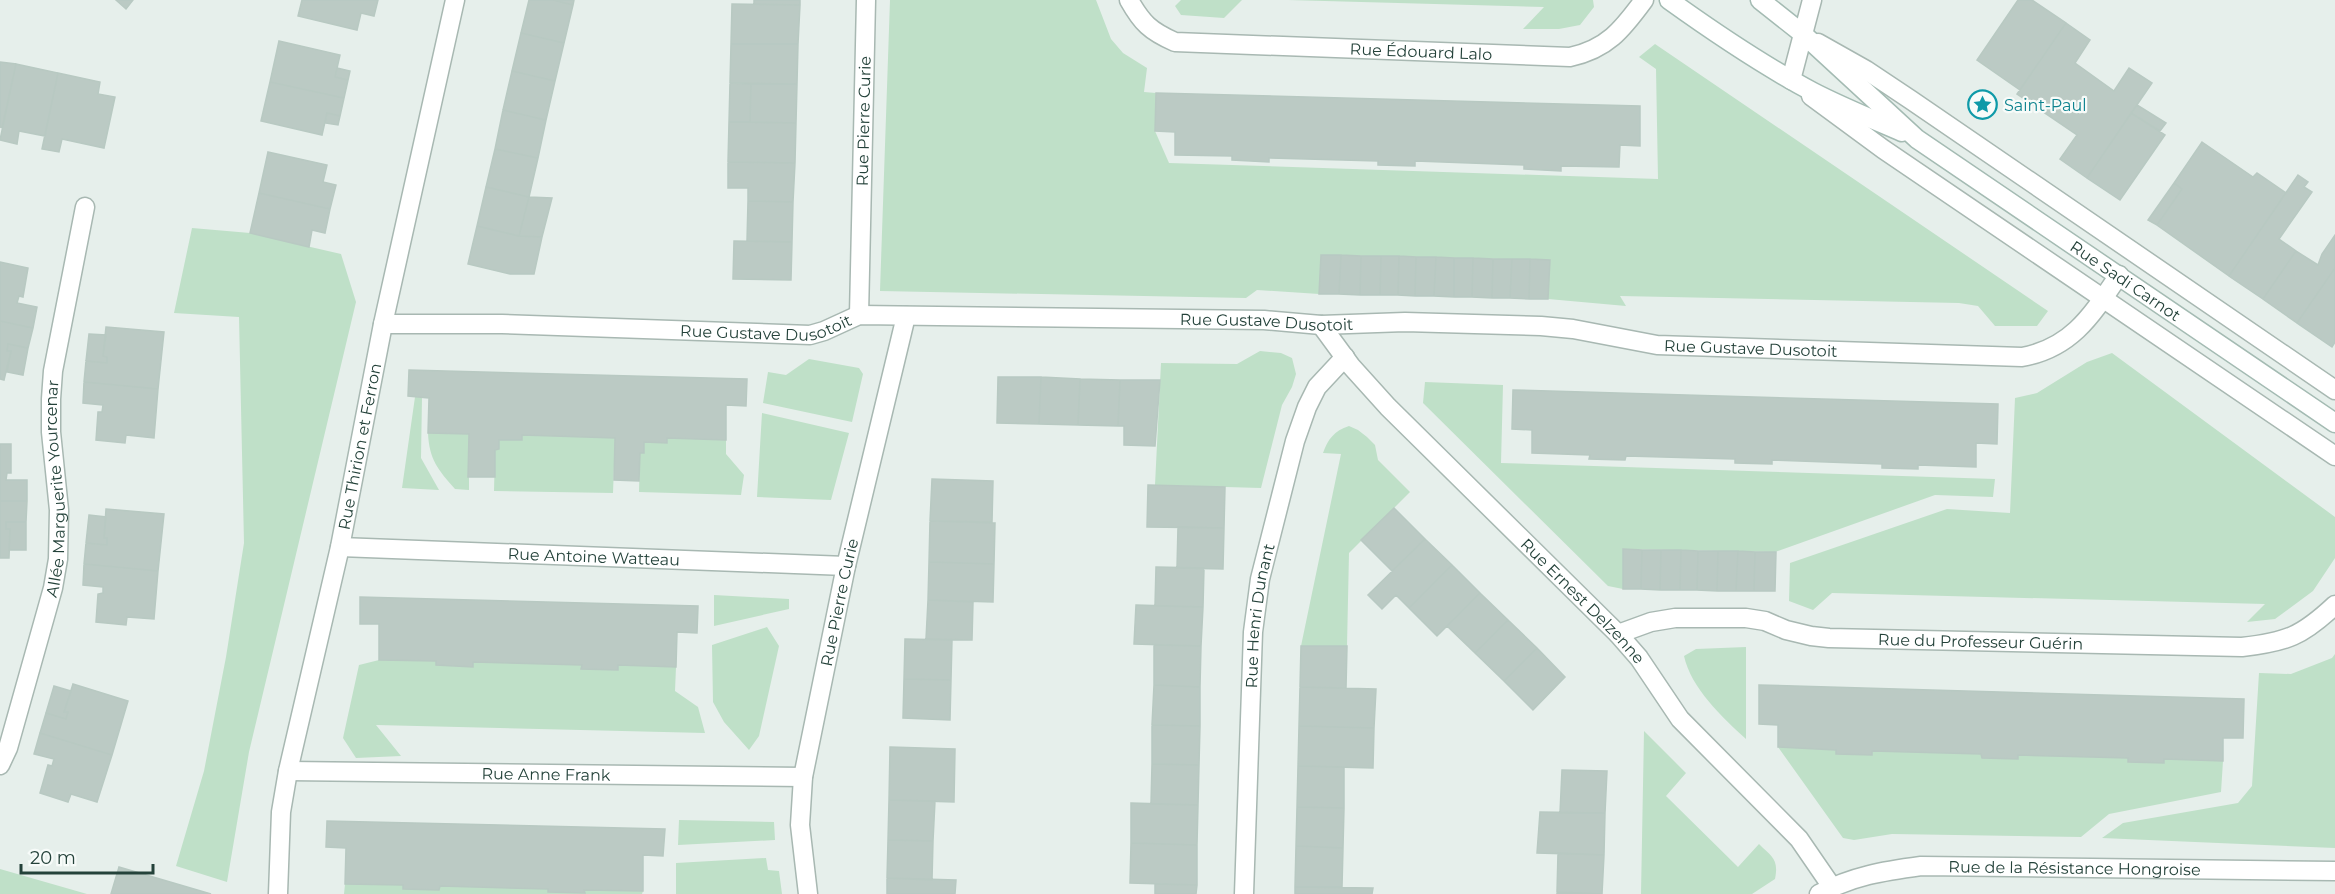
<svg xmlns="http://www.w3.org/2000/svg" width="2335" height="894" font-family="Montserrat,sans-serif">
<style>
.green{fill:#bfe0c8}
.building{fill:#bbcac4;stroke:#b8c9c2;stroke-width:1.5}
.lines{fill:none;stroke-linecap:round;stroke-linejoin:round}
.lane-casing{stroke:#a8b8b2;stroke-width:21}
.street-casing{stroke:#a8b8b2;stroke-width:21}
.secondary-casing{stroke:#a4bbb3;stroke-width:21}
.lane{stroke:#fff;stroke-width:18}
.street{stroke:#fff;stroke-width:18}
.secondary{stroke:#fff;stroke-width:18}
.labels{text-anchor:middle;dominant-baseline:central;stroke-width:4.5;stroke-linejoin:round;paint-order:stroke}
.street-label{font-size:16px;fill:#24423a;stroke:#f7fbf9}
.culture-label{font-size:16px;fill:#0d838f;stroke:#f7fbf9;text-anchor:start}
</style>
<rect width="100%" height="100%" fill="#e6efeb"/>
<!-- green -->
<path class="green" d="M 890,0 L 1096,0 L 1111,39 L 1123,53 L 1147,68 L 1144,92 L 1156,93 L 1155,131 L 1169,163 L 1658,179 L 1656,69 L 1639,57 L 1655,44 L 2048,311 L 2037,326 L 1995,326 L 1978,306 L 1959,303 L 1620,296 L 1626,306 L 1548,299 L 1550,260 L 1321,255 L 1319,294 L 1257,290 L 1246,298 L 880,291 Z
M 1181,0 L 1242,0 L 1224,18 L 1181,15 L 1175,6 Z
M 1288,0 L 1593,0 L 1594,7 L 1580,25 L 1559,29 L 1523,29 L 1544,7 Z
M 192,228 L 250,233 L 341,254 L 356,302 L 249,752 L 227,882 L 176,866 L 204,771 L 226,657 L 244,543 L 239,317 L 174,313 Z
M 1260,351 L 1281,353 L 1292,358 L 1296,374 L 1292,387 L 1282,405 L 1261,488 L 1155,485 L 1161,363 L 1237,364 Z
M 2112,353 L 2335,517 L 2335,558 L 2313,591 L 2275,619 L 2247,622 L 2265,604 L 1832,593 L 1813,610 L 1789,601 L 1790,563 L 1947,509 L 2010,513 L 2015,398 L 2037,393 L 2087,362 Z
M 809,359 L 859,368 L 863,374 L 852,422 L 763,403 L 768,372 L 786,375 Z
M 1425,382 L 1503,385 L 1501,463 L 1995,479 L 1993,497 L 1935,495 L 1775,552 L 1624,549 L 1623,589 L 1608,586 L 1423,403 Z
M 415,397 L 422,397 L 421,458 L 439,490 L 402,488 Z
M 762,413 L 849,433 L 831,500 L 757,497 Z
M 1349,426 L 1358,430 L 1367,437 L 1375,445 L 1378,460 L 1410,492 L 1349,553 L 1347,646 L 1301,646 L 1341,454 L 1323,453 C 1328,439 1334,431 1349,426 Z
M 428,433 L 469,434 L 469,490 L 455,489 C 438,470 429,459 428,433 Z
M 522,435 L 615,438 L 613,493 L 494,491 L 495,450 L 499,449 L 499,440 L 522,440 Z
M 667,438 L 726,440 L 726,454 L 744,475 L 741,495 L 639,492 L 640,453 L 644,453 L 644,442 L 666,443 Z
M 714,595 L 789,599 L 789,609 L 714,626 Z
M 767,627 L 779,646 L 759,736 L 749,750 L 724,722 L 713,702 L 712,645 Z
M 1746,647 L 1746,739 C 1722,717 1691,688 1684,656 L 1696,649 Z
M 2335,654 L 2335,848 L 2102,838 L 2123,823 L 2238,803 L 2252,786 L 2259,673 L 2291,674 L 2332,658 Z
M 379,660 L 436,661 L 436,665 L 472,667 L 473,662 L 582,665 L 582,669 L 617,670 L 618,665 L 676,667 L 675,691 L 698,707 L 705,733 L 376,725 L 401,756 L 356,758 L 343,738 L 359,665 Z
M 1644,731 L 1686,773 L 1666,796 L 1738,867 L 1759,844 C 1772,857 1779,859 1775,879 L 1752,894 L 1641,894 Z
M 1778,747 L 1836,750 L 1836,754 L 1872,755 L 1872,751 L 1981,754 L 1982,758 L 2017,759 L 2018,755 L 2128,758 L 2128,762 L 2164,763 L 2164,759 L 2223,761 L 2221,792 L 2109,814 L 2081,837 L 1892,834 L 1854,840 L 1843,838 Z
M 679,820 L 774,822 L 775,840 L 678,845 Z
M 766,858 L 768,870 L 779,871 L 782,894 L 676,894 L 676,863 Z
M 0,869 L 87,894 L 0,894 Z
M 345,884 L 403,885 L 403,889 L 439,890 L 440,886 L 548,889 L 548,892 L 584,893 L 584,890 L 643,891 L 642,894 L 344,894 Z"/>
<!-- building -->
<path class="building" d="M 116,0 L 133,0 L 126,9 Z
M 302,0 L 378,0 L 374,16 L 361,13 L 357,30 L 298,16 Z
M 529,0 L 553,0 L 573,5 L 564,43 L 521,33 Z
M 553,0 L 574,0 L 573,5 Z
M 754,0 L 800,0 L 800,5 L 754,4 Z
M 2018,0 L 2032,0 L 2066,23 L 2020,90 L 1977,60 Z
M 732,4 L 800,5 L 798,44 L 731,44 Z
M 2066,23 L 2090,40 L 2075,63 L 2114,91 L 2129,68 L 2152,83 L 2087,178 L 2060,159 L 2077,135 L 2017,94 Z
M 521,33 L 564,43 L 555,81 L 512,71 Z
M 279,41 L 340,55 L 335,77 L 348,80 L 344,98 L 270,82 Z
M 731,44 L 798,44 L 797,84 L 730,83 Z
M 0,62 L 16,64 L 2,128 L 0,127 Z
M 16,64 L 58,73 L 45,136 L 19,131 L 17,144 L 0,140 Z
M 337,68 L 350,71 L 348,80 L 335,77 Z
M 512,71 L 555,81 L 546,120 L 503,110 Z
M 58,73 L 100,82 L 98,94 L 115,97 L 104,148 L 62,139 L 59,152 L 42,149 Z
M 270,82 L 344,98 L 340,116 L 327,113 L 322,135 L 261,121 Z
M 730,83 L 751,84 L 750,122 L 729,122 Z
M 751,84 L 797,84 L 796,123 L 750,122 Z
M 1156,93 L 1640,106 L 1640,146 L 1620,145 L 1619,167 L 1561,166 L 1561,171 L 1524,169 L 1524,165 L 1415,161 L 1415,166 L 1378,165 L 1378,161 L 1269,158 L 1269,162 L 1232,160 L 1232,156 L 1175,155 L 1175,132 L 1155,131 Z
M 2137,105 L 2166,123 L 2160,131 L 2131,113 Z
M 503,110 L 546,120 L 538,158 L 495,149 Z
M 327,113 L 340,116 L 338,125 L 325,123 Z
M 2131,113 L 2165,135 L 2120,200 L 2087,178 Z
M 729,122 L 796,123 L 795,163 L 728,162 Z
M 2202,142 L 2253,177 L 2257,173 L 2286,193 L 2229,276 L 2157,225 L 2182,189 L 2174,183 Z
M 495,149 L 538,158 L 529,197 L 486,187 Z
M 268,152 L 327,165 L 323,182 L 336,185 L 330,209 L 259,193 Z
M 728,162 L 795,163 L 793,202 L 748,201 L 748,188 L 728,188 Z
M 2298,175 L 2308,182 L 2304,187 L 2312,192 L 2279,239 L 2296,251 L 2263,299 L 2229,276 Z
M 2174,183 L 2182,189 L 2157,225 L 2148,220 Z
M 486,187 L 529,197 L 519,236 L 477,226 Z
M 259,193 L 330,209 L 325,233 L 312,230 L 309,247 L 250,233 Z
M 529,197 L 552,198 L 542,237 L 519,236 Z
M 748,201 L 793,202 L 792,242 L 747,241 Z
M 477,226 L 519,236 L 542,237 L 534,274 L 510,274 L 468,264 Z
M 2335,235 L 2335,268 L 2297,323 L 2263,299 L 2296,251 L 2318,265 L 2322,254 Z
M 734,241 L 792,242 L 791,280 L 733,279 Z
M 1321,255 L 1341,255 L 1339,294 L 1319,294 Z
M 1341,255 L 1361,256 L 1360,295 L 1339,294 Z
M 1361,256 L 1381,256 L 1380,295 L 1360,295 Z
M 1381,256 L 1399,256 L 1398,295 L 1380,295 Z
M 1399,256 L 1416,257 L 1415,296 L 1398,295 Z
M 1416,257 L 1436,257 L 1434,296 L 1415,296 Z
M 1436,257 L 1454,258 L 1454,297 L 1434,296 Z
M 1454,258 L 1473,258 L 1472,297 L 1454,297 Z
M 1473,258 L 1493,259 L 1492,298 L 1472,297 Z
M 1493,259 L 1512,259 L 1510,298 L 1492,298 Z
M 1512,259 L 1530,259 L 1529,299 L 1510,298 Z
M 1530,259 L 1550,260 L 1548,299 L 1529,299 Z
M 0,262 L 28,268 L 23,297 L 19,296 L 17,303 L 37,307 L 33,328 L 0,321 Z
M 2335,268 L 2335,342 L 2332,347 L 2297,323 Z
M 0,321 L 33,328 L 28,348 L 8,344 L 7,351 L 11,351 L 4,380 L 0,379 Z
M 106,327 L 164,332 L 158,389 L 84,382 L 86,361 L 107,363 L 107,357 L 103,356 Z
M 89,334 L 106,335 L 103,356 L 107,357 L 107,363 L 86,361 Z
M 8,344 L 28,348 L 23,375 L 7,372 L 11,351 L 7,351 Z
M 409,370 L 747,379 L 746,406 L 726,405 L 726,440 L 667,438 L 667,443 L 644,442 L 644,453 L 640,453 L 639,481 L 614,480 L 615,438 L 522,435 L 522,440 L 499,440 L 499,449 L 495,450 L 495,477 L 468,477 L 469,434 L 428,433 L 429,398 L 408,396 Z
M 998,377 L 1041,377 L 1039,424 L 997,423 Z
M 1041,377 L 1080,379 L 1078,425 L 1039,424 Z
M 1080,379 L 1120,380 L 1118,426 L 1078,425 Z
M 1120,380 L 1160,380 L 1155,446 L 1124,445 L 1124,426 L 1118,426 Z
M 84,382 L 158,389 L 154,438 L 126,435 L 125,443 L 96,440 L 98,412 L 102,412 L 103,405 L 83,403 Z
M 1513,390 L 1998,404 L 1997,444 L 1976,443 L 1976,467 L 1918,465 L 1918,469 L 1882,468 L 1882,464 L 1772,460 L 1772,464 L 1735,463 L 1735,459 L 1626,456 L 1625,460 L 1589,459 L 1590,455 L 1532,453 L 1532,430 L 1512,429 Z
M 0,444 L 11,444 L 11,473 L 7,473 L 6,480 L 27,480 L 27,501 L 0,501 Z
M 932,479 L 993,481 L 992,522 L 930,521 Z
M 1148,485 L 1225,487 L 1224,528 L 1147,527 Z
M 0,501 L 27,501 L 26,522 L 6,522 L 6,529 L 10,529 L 9,558 L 0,558 Z
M 1394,508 L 1425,539 L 1392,571 L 1361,540 Z
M 106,509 L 164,514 L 158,571 L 84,564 L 86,543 L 107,545 L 107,538 L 104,538 Z
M 89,515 L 106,517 L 104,538 L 107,538 L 107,545 L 86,543 Z
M 930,521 L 995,523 L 994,564 L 929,562 Z
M 6,522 L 26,522 L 26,550 L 9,550 L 10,529 L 6,529 Z
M 1178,527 L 1224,528 L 1223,569 L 1177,568 Z
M 1425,539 L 1452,565 L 1409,608 L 1396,595 L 1382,609 L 1368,595 Z
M 1623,549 L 1642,550 L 1641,589 L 1623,589 Z
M 1642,550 L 1661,550 L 1660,590 L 1641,589 Z
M 1661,550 L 1681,550 L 1680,590 L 1660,590 Z
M 1681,550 L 1698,551 L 1697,590 L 1680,590 Z
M 1698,551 L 1718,551 L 1717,591 L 1697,590 Z
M 1718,551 L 1738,551 L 1736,591 L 1717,591 Z
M 1738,551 L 1755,552 L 1754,591 L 1736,591 Z
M 1755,552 L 1776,552 L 1775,591 L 1754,591 Z
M 929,562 L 994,564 L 993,602 L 928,600 Z
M 84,564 L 158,571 L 154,619 L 127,617 L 126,625 L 96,622 L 98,594 L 103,593 L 103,587 L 83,585 Z
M 1452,565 L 1480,593 L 1437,636 L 1409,608 Z
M 1156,567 L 1204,568 L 1203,607 L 1155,606 Z
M 1480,593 L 1508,620 L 1475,653 L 1447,626 Z
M 360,597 L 698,606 L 697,633 L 677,632 L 676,667 L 618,665 L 618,670 L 581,669 L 582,665 L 473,662 L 473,667 L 436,665 L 436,661 L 379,660 L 379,624 L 360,624 Z
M 928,600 L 973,602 L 972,640 L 926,639 Z
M 1136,605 L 1203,607 L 1201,646 L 1134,644 Z
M 1508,620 L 1537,648 L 1504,681 L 1475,653 Z
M 905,639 L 952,640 L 951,680 L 904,679 Z
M 1154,645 L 1201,646 L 1200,687 L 1154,685 Z
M 1301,646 L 1347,646 L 1346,688 L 1300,687 Z
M 1537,648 L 1565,677 L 1533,710 L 1504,681 Z
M 904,679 L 951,680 L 950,720 L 903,718 Z
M 73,684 L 128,701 L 112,755 L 40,733 L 46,713 L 66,719 L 68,712 L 64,712 Z
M 1154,685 L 1200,687 L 1200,726 L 1152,725 Z
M 1759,685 L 2244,699 L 2243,738 L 2223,738 L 2223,761 L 2164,759 L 2164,763 L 2128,762 L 2128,758 L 2018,755 L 2018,759 L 1982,758 L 1981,754 L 1872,751 L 1872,755 L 1836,754 L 1836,750 L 1778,747 L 1778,725 L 1759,724 Z
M 54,686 L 71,691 L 64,712 L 68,712 L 66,719 L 46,713 Z
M 1300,687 L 1376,689 L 1374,728 L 1299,726 Z
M 1152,725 L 1200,726 L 1199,765 L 1152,764 Z
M 1299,726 L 1374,728 L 1373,768 L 1298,766 Z
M 40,733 L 112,755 L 97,802 L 71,794 L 68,802 L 40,793 L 48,765 L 52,766 L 54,759 L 34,754 Z
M 890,747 L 955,749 L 954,802 L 889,800 Z
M 1152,764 L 1199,765 L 1198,805 L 1151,804 Z
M 1298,766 L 1344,767 L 1344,808 L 1297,807 Z
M 1562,770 L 1607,771 L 1605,813 L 1560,813 Z
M 889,800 L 935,801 L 933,841 L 888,840 Z
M 1131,803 L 1198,805 L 1197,845 L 1131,843 Z
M 1297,807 L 1344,808 L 1343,848 L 1296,846 Z
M 1540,812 L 1605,813 L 1604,855 L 1537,853 Z
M 327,821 L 665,829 L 663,856 L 643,855 L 643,891 L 584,890 L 585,893 L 548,892 L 548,889 L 440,886 L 439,890 L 403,889 L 403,885 L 345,884 L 346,848 L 326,847 Z
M 888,840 L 933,841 L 932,880 L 887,878 Z
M 1131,843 L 1197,845 L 1197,885 L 1130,883 Z
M 1296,846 L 1343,848 L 1342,887 L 1295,887 Z
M 1558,853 L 1604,855 L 1602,894 L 1557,892 Z
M 119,867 L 211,894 L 111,894 Z
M 887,878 L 956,880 L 955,894 L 887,894 Z
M 1155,884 L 1197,885 L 1196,894 L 1155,894 Z
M 1295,887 L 1373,888 L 1372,894 L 1295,894 Z
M 1557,892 L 1602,894 L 1557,894 Z"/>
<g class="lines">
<defs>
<path id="lane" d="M 1818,43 L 1866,70 L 1911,100 L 2335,390
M 1811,96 L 1883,149 L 2335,456"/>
<g id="street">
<path id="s1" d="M 1129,0 C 1142,23 1150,31 1175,42 L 1570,57 C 1607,49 1622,30 1644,0"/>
<path d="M 1791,80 L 1812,0"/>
<path id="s2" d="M 859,315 L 866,0"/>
<path id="s3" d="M 383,324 L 502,324 L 810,335 L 824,331 L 859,315 L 1264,320 L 1321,325 L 1405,322 L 1541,326 L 1573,329 L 1657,345 L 2022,357 C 2072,348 2092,315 2119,275"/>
<path id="s4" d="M 1321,325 L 1351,366 L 1388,407 L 1618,634 L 1639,658 L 1680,719 L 1799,839 L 1832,887"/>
<path id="s5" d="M 340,547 L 846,566"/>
<path id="s6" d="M 1618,634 L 1651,622 L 1675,618 L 1746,618 L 1765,621 L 1786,630 L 1811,636 L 1829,638 L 2242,647 C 2287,642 2302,636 2335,605"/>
<path id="s7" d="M 0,765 L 8,748 L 53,588 L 58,559 L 59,510 L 51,432 L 51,399 L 53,371 L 85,207"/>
<path id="s8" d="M 288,771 L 803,777"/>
<path id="s9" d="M 278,894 L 281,812 L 288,771 L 340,547 L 383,324 L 455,0"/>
<path id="s10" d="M 808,894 L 800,825 L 803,777 L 846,566 L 906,316"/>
<path id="s11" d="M 1244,894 L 1253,632 L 1260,579 L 1295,441 L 1307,407 L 1317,387 L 1345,357"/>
<path id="s12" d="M 1819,894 C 1852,876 1884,871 1921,866 L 2335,871"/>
</g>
<g id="secondary">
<path d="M 1669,0 C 1715,33 1762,65 1813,92 C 1842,107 1872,119 1902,132"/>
<path id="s13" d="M 1760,0 L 1803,34 L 1917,139 L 2335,423"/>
</g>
</defs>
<!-- lane casing -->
<use href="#lane" class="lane-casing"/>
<!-- street casing -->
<use href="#street" class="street-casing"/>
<!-- secondary casing -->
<use href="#secondary" class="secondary-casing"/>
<!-- lane -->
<use href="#lane" class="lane"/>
<!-- street -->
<use href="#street" class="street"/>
<!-- secondary -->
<use href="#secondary" class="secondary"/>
</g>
<!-- icons -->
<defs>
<symbol id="sight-ring" viewBox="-11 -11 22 22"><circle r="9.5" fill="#f7fbf9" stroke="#0f9aa8" stroke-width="1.5"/><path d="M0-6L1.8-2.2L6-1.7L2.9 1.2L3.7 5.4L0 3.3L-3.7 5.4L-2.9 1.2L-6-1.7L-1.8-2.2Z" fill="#0f9aa8"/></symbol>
</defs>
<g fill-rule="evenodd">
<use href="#sight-ring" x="1966" y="88" width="33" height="33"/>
</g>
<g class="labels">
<!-- street labels -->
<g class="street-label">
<text stroke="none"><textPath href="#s1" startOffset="310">Rue Édouard Lalo</textPath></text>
<text stroke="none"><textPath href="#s2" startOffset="194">Rue Pierre Curie</textPath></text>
<text stroke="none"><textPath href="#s13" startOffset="462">Rue Sadi Carnot</textPath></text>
<text stroke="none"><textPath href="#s3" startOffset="888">Rue Gustave Dusotoit</textPath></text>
<text stroke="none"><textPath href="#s3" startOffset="384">Rue Gustave Dusotoit</textPath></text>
<text stroke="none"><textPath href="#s3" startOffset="1374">Rue Gustave Dusotoit</textPath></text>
<text stroke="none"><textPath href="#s9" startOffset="456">Rue Thirion et Ferron</textPath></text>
<text stroke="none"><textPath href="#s7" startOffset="285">Allée Marguerite Yourcenar</textPath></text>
<text stroke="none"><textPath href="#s5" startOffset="254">Rue Antoine Watteau</textPath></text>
<text stroke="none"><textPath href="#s4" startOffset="381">Rue Ernest Delzenne</textPath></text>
<text stroke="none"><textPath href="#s10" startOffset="296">Rue Pierre Curie</textPath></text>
<text stroke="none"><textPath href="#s11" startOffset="279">Rue Henri Dunant</textPath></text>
<text stroke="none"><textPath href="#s6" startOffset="368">Rue du Professeur Guérin</textPath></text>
<text stroke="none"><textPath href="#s8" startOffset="258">Rue Anne Frank</textPath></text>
<text stroke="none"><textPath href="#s12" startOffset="260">Rue de la Résistance Hongroise</textPath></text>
</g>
<!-- culture labels -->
<g class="culture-label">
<text x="2004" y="105">Saint-Paul</text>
</g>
</g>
<!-- scale -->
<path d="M21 864v9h132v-9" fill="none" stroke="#24423a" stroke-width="3"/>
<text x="30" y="864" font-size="18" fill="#24423a" stroke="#f7fbf9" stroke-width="4.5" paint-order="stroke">20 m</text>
</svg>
